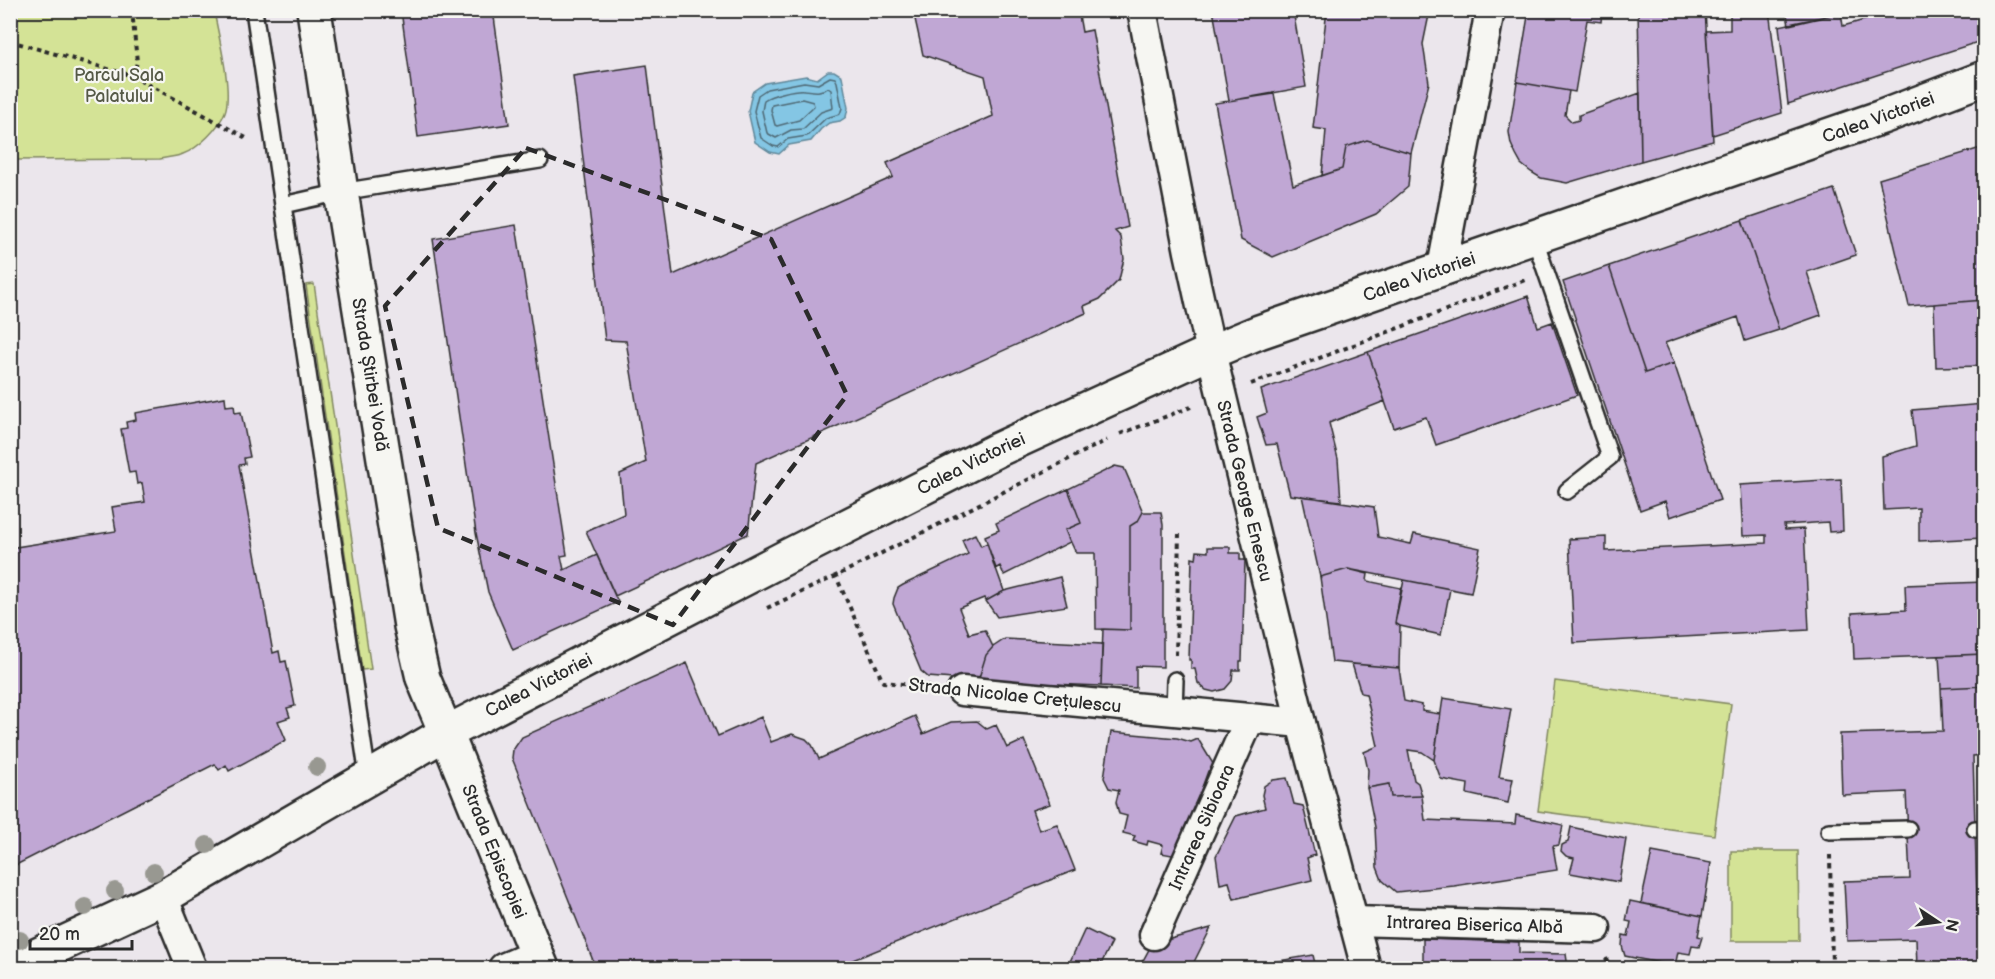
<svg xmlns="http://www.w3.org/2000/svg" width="1995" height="979" font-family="'Balsamiq Sans',sans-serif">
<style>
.green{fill:#d4e396;stroke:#808760;stroke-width:1.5}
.water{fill:#84c6e4;stroke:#60889a;stroke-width:1.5}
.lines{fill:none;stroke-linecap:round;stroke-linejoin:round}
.shore{stroke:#4f6975;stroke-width:1.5}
.building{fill:#c0a7d4;stroke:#2b2b2b;stroke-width:1.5}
.service-casing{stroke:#2b2b2b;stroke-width:20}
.minor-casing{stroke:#2b2b2b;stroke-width:33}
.tertiary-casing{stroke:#2b2b2b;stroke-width:38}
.secondary-casing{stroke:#2b2b2b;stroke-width:38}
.path{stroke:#2b2b2b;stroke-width:4;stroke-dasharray:4.5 4.5;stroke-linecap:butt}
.service{stroke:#f6f6f2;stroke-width:15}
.minor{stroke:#f6f6f2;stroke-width:28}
.tertiary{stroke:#f6f6f2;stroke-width:33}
.secondary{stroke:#f6f6f2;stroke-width:33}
.tree{fill:#989891}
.marked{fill:none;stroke:#2b2b2b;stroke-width:4.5;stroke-dasharray:12 8;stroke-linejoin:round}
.labels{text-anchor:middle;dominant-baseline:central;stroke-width:4.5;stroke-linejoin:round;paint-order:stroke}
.park-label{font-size:18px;fill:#555946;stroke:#f6f6f2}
.street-label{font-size:18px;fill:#2b2b2b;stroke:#f6f6f2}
</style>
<rect width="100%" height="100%" fill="#ebe6ec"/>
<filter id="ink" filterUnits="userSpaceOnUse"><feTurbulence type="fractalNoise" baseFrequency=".0167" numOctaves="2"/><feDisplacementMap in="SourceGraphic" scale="12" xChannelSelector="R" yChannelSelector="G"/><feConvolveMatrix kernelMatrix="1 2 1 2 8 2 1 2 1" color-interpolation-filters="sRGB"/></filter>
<g filter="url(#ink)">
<!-- green -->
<path class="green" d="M 10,11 L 214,11 C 218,34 233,91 225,112 C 219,128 199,148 183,154 C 176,157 167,157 160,159 L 11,160 Z
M 314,284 L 371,669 L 362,670 L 306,285 Z
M 1555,681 L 1731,704 L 1714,835 L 1538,811 Z
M 1731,851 L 1798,851 L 1799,941 L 1731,941 Z"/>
<!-- water -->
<path class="water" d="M 828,71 L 834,71 L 842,76 L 848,108 L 846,117 L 840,121 L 829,123 L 821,129 L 811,141 L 789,145 L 779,154 L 770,152 L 755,142 L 748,111 L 752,92 L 765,83 L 806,76 L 817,79 Z"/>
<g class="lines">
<!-- shore -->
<path class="shore" d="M 830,77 L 835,78 L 837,82 L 842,108 L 840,114 L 826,118 L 807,136 L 788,139 L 778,147 L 773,146 L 761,138 L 754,111 L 758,95 L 767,89 L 804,82 L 818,84 Z
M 828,88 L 831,90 L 833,108 L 821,112 L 803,129 L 791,130 L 776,138 L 767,133 L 762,111 L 764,100 C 771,95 795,89 804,90 C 814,91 818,93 828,88 Z
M 802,99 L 813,102 L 814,106 L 799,120 L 777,126 L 775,125 L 771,110 L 772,105 Z"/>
</g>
<!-- building -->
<path class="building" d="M 401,10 L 493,10 L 509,124 L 418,137 Z
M 913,10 L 1078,10 L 1082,32 L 1092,30 L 1128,227 L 1115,231 L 1121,237 L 1124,259 L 1119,280 L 1100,299 L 1084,306 L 1086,313 L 756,463 L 748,534 L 615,596 L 586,531 L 624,514 L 620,474 L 646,462 L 626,341 L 605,340 L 573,76 L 647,65 L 673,275 L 893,177 L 887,163 L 993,116 L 985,76 L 923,55 Z
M 1213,10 L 1293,10 L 1306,87 L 1229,101 Z
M 1327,10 L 1430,10 L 1423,44 L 1429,83 L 1411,153 L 1367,140 L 1346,147 L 1342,169 L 1322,176 L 1326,130 L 1313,128 Z
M 1529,10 L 1602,10 L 1601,22 L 1587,20 L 1575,92 L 1517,82 Z
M 1638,10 L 1705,10 L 1713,141 L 1641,161 Z
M 1730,10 L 1769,10 L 1782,113 L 1713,135 L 1706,31 L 1730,30 Z
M 1786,10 L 1823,10 L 1824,17 L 1789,25 Z
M 1900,10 L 1984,10 L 1984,40 L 1788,104 L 1779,26 L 1841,13 L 1843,26 Z
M 1517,82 L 1569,91 L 1565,115 L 1572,122 L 1579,120 L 1579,115 L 1640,93 L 1641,161 L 1567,183 L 1541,178 L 1531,172 L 1521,164 L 1516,155 L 1511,144 L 1509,132 Z
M 1274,94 L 1293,185 L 1342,169 L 1346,147 L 1367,140 L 1411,153 L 1408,187 L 1376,214 L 1273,257 L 1241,240 L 1215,103 Z
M 1984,147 L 1984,300 L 1909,306 L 1879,179 Z
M 1834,189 L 1856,255 L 1807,272 L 1821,315 L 1779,330 L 1742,220 Z
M 1742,220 L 1779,330 L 1745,341 L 1738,317 L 1665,343 L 1674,363 L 1645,373 L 1609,266 Z
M 516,225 L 567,555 L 561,556 L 564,570 L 597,555 L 618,602 L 513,650 L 488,592 L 476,533 L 433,239 Z
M 1609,266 L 1645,373 L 1674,363 L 1720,500 L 1670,517 L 1665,501 L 1640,510 L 1563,282 Z
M 1528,296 L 1538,327 L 1552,322 L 1577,395 L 1436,445 L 1426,417 L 1394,428 L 1368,352 Z
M 1984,300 L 1984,366 L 1936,367 L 1934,304 Z
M 1368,352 L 1385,401 L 1329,423 L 1338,459 L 1341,501 L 1290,495 L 1277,444 L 1266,445 L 1257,417 L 1267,413 L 1261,390 Z
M 225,397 L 226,406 L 234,405 L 235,413 L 241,412 L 250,457 L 244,458 L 245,464 L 239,465 L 273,653 L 279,651 L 281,662 L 286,661 L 295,706 L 287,708 L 290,717 L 278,721 L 286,740 L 229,771 L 226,765 L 219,770 L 215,764 L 10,868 L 10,548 L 116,531 L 112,507 L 145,502 L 142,483 L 137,484 L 135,472 L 129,473 L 121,429 L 127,428 L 126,422 L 136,420 L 135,413 Z
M 1984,404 L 1984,538 L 1919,541 L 1919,508 L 1884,510 L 1882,456 L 1916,446 L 1912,410 Z
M 1115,466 L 1124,468 L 1143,512 L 1138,521 L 1130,526 L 1130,630 L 1096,629 L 1095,553 L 1076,553 L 1065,530 L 1081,523 L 1068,489 Z
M 1841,479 L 1843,531 L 1829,532 L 1828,522 L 1784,525 L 1785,530 L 1804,529 L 1809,630 L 1574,643 L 1569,539 L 1606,537 L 1606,551 L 1766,543 L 1766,535 L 1743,536 L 1740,485 Z
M 1068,489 L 1081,523 L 1065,530 L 1070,542 L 1004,575 L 1000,566 L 995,569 L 985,536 L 999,530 L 996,523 Z
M 1302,496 L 1374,507 L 1378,537 L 1411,544 L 1414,534 L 1480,548 L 1471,593 L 1348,569 L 1320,577 Z
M 1143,512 L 1161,512 L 1163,525 L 1163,667 L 1136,666 L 1136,688 L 1101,686 L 1103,629 L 1130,630 L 1130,526 L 1138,521 Z
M 975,534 L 981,546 L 987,543 L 1004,591 L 986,601 L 984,598 L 959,608 L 969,634 L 985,630 L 993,647 L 986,655 L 978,681 L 928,677 L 921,671 L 893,604 L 894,598 L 898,588 L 903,585 L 968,554 L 962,540 Z
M 1208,547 L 1230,547 L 1230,553 L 1240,553 L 1240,560 L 1245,560 L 1242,661 L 1240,661 L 1240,670 L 1233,670 L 1232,681 L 1225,689 L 1214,692 L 1206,690 L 1198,683 L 1195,669 L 1191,669 L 1191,660 L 1189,660 L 1192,558 L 1196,559 L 1197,551 L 1208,552 Z
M 1348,569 L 1368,574 L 1367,581 L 1401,588 L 1395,623 L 1400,626 L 1399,668 L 1332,662 L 1320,577 Z
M 1060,577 L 1067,606 L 997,617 L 986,601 L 1004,591 Z
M 1404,580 L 1450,589 L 1441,635 L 1400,626 L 1395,623 Z
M 1984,582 L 1984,654 L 1854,659 L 1852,613 L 1906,610 L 1905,585 Z
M 1005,639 L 1102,644 L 1101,686 L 978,681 L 986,655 L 993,647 Z
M 1984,654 L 1984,686 L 1941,688 L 1939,656 Z
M 687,663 L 718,736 L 761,717 L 771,742 L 792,734 L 806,739 L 812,745 L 819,759 L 915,716 L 923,734 L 951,722 L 977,721 L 987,729 L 996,725 L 1007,748 L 1024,740 L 1050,804 L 1032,810 L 1039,830 L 1057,824 L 1075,870 L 833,968 L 596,968 L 512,758 L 513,750 L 522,737 Z
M 1352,664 L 1399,668 L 1404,701 L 1422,705 L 1422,711 L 1440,714 L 1434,760 L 1422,752 L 1408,750 L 1414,780 L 1418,783 L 1422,796 L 1391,797 L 1389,784 L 1367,788 L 1368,770 L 1364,752 L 1378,746 L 1366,694 L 1361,693 Z
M 1984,686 L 1984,755 L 1973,756 L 1979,968 L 1917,968 L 1916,939 L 1847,941 L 1844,881 L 1910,879 L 1906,792 L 1842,795 L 1840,734 L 1943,731 L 1941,688 Z
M 1443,698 L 1511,709 L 1499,777 L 1513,779 L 1508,803 L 1467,794 L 1468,784 L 1441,779 L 1434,760 Z
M 1111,732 L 1177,738 L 1191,742 L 1198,739 L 1215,767 L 1208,771 L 1177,856 L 1161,853 L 1163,845 L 1148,841 L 1147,845 L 1133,841 L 1135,836 L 1123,833 L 1127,816 L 1119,814 L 1116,802 L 1119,790 L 1109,788 L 1104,778 Z
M 1287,778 L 1294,804 L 1303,806 L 1315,855 L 1307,858 L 1312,880 L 1234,899 L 1229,882 L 1220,884 L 1216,856 L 1236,816 L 1265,808 L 1262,795 L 1264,786 L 1273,780 Z
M 1389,784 L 1391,797 L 1422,796 L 1425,820 L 1515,824 L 1516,815 L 1563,825 L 1559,845 L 1553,846 L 1557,870 L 1454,886 L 1396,892 L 1382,880 L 1377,867 L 1375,827 L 1367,788 Z
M 1571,827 L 1626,839 L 1619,882 L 1570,873 L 1574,858 L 1566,856 L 1561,851 L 1562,845 L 1568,842 Z
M 1652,852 L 1711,863 L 1702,916 L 1641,903 Z
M 1630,901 L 1702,916 L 1698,936 L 1702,937 L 1699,947 L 1692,946 L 1690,954 L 1678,952 L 1675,966 L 1625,956 L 1622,946 L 1623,935 L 1628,936 L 1631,922 L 1626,921 Z
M 1211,928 L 1191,968 L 1139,968 L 1152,944 Z
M 1085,929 L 1112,942 L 1099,968 L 1067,968 Z
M 1423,939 L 1519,942 L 1519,953 L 1566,954 L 1568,968 L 1423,968 Z
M 1313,955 L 1316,968 L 1261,968 L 1261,964 Z"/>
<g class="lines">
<defs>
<path id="service" d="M 254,10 L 368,777
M 283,205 L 341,192 L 540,160
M 1534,237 L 1610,457 L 1567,491
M 1174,712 L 1175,680
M 1975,829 L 1984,829
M 1829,831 L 1908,829"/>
<g id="minor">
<path id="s1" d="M 1142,10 L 1189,252 L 1211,352 L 1301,723 L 1366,968"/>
<path d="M 1442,268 L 1490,10"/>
<path d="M 962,691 L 1301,723"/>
<path d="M 163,897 L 192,968"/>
<path id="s2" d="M 1353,921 L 1596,928"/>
<path id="s3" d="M 1154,935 L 1250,718"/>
<path d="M 503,968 L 536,954"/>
</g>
<g id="tertiary">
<path id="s4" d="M 446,733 L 542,968"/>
</g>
<g id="secondary">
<path id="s5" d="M 314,10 L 341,192 L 411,626 L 423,678 L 446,733"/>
<path id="s6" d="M 10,968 L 163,897 L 446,733 L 790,555 L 997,450 L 1211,352 L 1259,332 L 1882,117 L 1984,78"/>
</g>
</defs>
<!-- service casing -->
<use href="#service" class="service-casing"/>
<!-- minor casing -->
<use href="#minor" class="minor-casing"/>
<!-- tertiary casing -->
<use href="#tertiary" class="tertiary-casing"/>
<!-- secondary casing -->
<use href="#secondary" class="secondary-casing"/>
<!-- path -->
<path class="path" d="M 132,10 L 137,62 L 133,76
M 1864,10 L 1865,20
M 10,41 L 133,76 L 248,139
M 1251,384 L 1525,280
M 1120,434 L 1191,407
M 835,574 L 883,682 L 931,687
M 767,608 L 836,576 L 1107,440
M 1176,655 L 1179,534
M 1830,855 L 1832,968
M 1606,958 L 1610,968"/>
<!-- service -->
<use href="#service" class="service"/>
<!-- minor -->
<use href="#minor" class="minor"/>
<!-- tertiary -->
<use href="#tertiary" class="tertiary"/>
<!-- secondary -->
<use href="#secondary" class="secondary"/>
</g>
<!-- trees -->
<g class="tree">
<circle cx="317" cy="767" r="9"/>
<circle cx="207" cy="845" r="9"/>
<circle cx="154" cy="872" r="9"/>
<circle cx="115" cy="891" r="9"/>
<circle cx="85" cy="907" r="9"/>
<circle cx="20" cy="940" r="9"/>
</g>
</g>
<!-- marked area -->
<path class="marked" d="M 526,148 L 771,239 L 847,395 L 673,625 L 438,528 L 385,306 Z"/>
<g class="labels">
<!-- park labels -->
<g class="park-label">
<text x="119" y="75">Parcul Sala<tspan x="119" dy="21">Palatului</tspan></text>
</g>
<!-- street labels -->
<g class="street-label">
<text stroke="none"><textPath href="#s6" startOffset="2058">Calea Victoriei</textPath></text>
<text stroke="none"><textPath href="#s6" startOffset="1572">Calea Victoriei</textPath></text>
<text stroke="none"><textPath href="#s5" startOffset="369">Strada Știrbei Vodă</textPath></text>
<text stroke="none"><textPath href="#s6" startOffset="1086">Calea Victoriei</textPath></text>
<text stroke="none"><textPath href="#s1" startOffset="492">Strada George Enescu</textPath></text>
<text stroke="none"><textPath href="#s6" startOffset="600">Calea Victoriei</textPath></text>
<text transform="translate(1015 696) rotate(6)">Strada Nicolae Crețulescu</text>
<text stroke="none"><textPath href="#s3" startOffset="118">Intrarea Sibioara</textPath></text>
<text stroke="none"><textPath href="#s4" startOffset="128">Strada Episcopiei</textPath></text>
<text stroke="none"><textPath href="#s2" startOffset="122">Intrarea Biserica Albă</textPath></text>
</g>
</g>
<!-- margin -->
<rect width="1995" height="979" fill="none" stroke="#f6f6f2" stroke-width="36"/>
<rect x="18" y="18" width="1959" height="943" fill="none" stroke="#2b2b2b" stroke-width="2" filter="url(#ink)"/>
<!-- north arrow -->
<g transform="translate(1938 922) rotate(103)" stroke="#f6f6f2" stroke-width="4.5" paint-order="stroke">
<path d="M0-4.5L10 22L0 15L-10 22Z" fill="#2b2b2b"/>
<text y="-9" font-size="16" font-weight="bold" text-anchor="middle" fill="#2b2b2b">N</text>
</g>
<!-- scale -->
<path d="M30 940v9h102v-9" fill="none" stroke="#2b2b2b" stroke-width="3"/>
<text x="39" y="940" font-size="18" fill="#2b2b2b" stroke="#f6f6f2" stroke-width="4.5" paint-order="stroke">20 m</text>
</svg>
